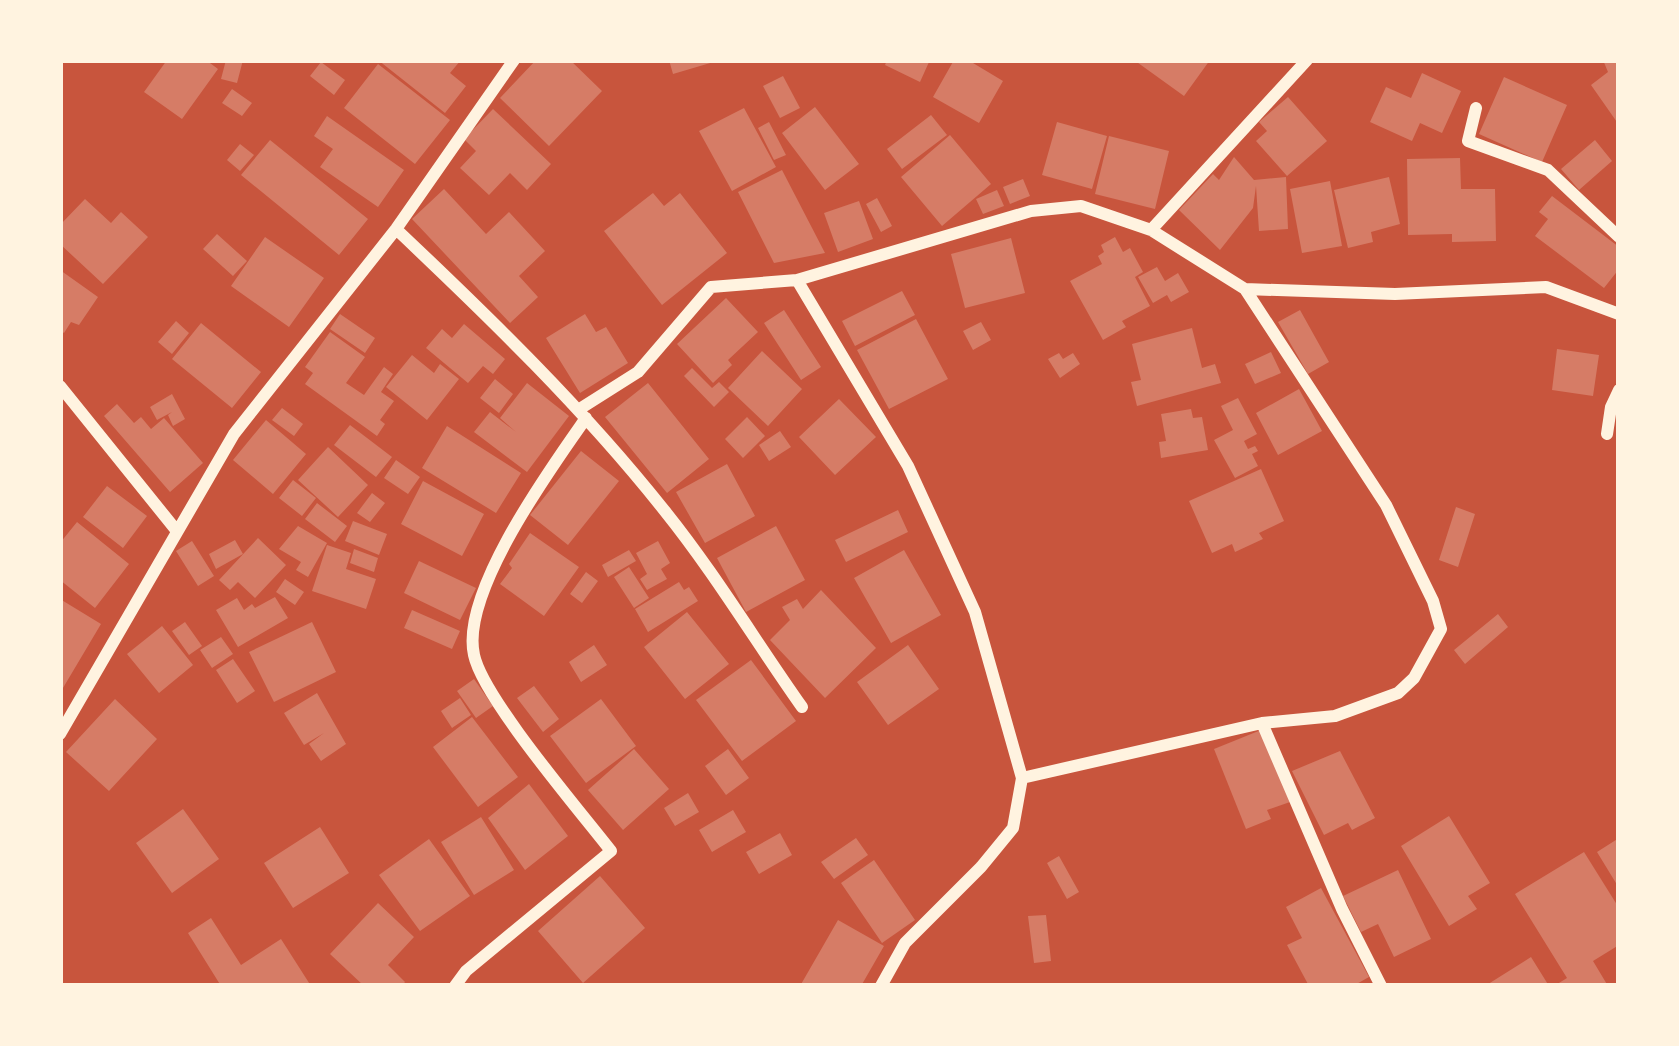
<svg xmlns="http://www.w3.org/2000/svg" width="1679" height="1046" font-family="'IBM Plex Serif',serif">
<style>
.building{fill:#d67c66}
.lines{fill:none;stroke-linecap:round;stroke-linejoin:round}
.minor{stroke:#fff3e0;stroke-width:12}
</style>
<rect width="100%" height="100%" fill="#c8553d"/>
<!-- building -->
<path class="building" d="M 167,60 L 206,60 L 218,69 L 182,119 L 144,92 Z
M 226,60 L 243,60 L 237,83 L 221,79 Z
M 378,60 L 461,60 L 450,73 L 466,86 L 445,113 Z
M 536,60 L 570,60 L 602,91 L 549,146 L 500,98 Z
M 669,60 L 717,60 L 717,61 L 673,74 Z
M 887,60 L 926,60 L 929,62 L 920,82 L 885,65 Z
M 954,60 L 968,60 L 1003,81 L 979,123 L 933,97 Z
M 1134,60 L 1210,60 L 1184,96 Z
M 1603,60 L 1619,60 L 1619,125 L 1591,85 L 1608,72 Z
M 321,62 L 345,80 L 334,95 L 310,76 Z
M 378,64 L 450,120 L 415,164 L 344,108 Z
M 1422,73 L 1461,91 L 1442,133 L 1420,123 L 1412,141 L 1370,122 L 1386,87 L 1411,98 Z
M 783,76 L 800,108 L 780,118 L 763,86 Z
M 1504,77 L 1567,105 L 1542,162 L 1479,134 Z
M 232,89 L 252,103 L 242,116 L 222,103 Z
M 1288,97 L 1327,141 L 1287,176 L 1256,141 L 1267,131 L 1259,122 Z
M 815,107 L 859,164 L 825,190 L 782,133 Z
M 744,108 L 776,167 L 732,191 L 699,131 Z
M 493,109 L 551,164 L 527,190 L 510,173 L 489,195 L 460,168 L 476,151 L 464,139 Z
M 931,115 L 947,135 L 902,169 L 887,149 Z
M 327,116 L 404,170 L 378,207 L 320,167 L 333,149 L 314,136 Z
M 769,122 L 786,155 L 774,160 L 758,128 Z
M 1057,122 L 1107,136 L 1092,189 L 1042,175 Z
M 950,135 L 991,184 L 942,226 L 901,177 Z
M 1109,136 L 1169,151 L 1155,209 L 1095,194 Z
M 270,140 L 368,219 L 339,255 L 241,175 Z
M 1595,140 L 1612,161 L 1579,190 L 1561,169 Z
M 240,144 L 254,155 L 240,171 L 227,160 Z
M 1234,157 L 1254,180 L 1286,177 L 1288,229 L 1259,231 L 1256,186 L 1253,208 L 1220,250 L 1179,210 L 1213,174 L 1219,180 Z
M 1460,158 L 1461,189 L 1495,189 L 1496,241 L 1452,242 L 1452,234 L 1408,235 L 1407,159 Z
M 782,170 L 825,253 L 774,263 L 738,192 Z
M 1389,177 L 1400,224 L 1371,232 L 1373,242 L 1348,248 L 1334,190 Z
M 1023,179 L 1030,196 L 1010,204 L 1003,187 Z
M 1330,181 L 1342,246 L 1302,253 L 1290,189 Z
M 444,189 L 486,234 L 509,212 L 545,251 L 519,276 L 538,297 L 510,323 L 412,219 Z
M 997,190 L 1004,206 L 983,214 L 976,199 Z
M 653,193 L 664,206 L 680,193 L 727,253 L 662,305 L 604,231 Z
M 1552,196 L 1619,247 L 1619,269 L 1604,288 L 1535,236 L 1548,219 L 1539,212 Z
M 877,198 L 892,226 L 881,232 L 866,204 Z
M 85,199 L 111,223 L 121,212 L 148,237 L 103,284 L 60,244 L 60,225 Z
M 859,201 L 873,239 L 838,252 L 824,213 Z
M 217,234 L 247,261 L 233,276 L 203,249 Z
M 265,237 L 324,278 L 289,327 L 231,286 Z
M 1115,237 L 1123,252 L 1130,248 L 1143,272 L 1135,277 L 1150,306 L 1122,321 L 1126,327 L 1103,340 L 1070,281 L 1102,264 L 1098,256 L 1104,252 L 1101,245 Z
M 1011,238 L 1025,293 L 965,308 L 951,254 Z
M 1157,267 L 1165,281 L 1178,273 L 1189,292 L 1171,302 L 1167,295 L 1153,303 L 1138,277 Z
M 60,270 L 98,297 L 79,325 L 71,322 L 64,333 L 60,330 Z
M 902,291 L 915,315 L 855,346 L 842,321 Z
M 726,298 L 758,332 L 728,360 L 732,365 L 713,383 L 677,344 Z
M 784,310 L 821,367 L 801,380 L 764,323 Z
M 1300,310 L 1329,362 L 1308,374 L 1278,322 Z
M 340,314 L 375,338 L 365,353 L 330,329 Z
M 585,314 L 596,332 L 606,327 L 628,363 L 580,393 L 546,338 Z
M 916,319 L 948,379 L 889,409 L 857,350 Z
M 176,321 L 189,333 L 172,354 L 158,342 Z
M 981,322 L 991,340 L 973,350 L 963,331 Z
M 201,323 L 261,372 L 232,408 L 172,359 Z
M 464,324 L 505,359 L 493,374 L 483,366 L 468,383 L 426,348 L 442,329 L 452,338 Z
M 1192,328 L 1202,368 L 1215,364 L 1221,383 L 1137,406 L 1131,382 L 1141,380 L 1132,344 Z
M 330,332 L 365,357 L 346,383 L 364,395 L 384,367 L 393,374 L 381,392 L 394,401 L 380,420 L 385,424 L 377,436 L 305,384 L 313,373 L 305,367 Z
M 1557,349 L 1599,355 L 1593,396 L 1552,390 Z
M 762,351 L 802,389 L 768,426 L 728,388 Z
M 1271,352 L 1281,373 L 1255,384 L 1245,364 Z
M 1059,353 L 1063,359 L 1073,353 L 1080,364 L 1060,378 L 1048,359 Z
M 412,355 L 434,373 L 440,364 L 459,379 L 427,420 L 386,387 Z
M 692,368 L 712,388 L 719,382 L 729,392 L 714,407 L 684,376 Z
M 495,379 L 513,394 L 499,413 L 480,398 Z
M 527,383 L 569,416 L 527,472 L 474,432 L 490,412 L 516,432 L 500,418 Z
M 648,383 L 709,459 L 667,493 L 605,417 Z
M 1299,389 L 1322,431 L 1278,455 L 1256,413 Z
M 172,394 L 185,419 L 173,426 L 168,415 L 172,412 L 157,420 L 150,407 Z
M 1238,398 L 1257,434 L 1244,441 L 1248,449 L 1255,446 L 1258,451 L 1252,454 L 1258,466 L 1235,478 L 1214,440 L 1233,430 L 1221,406 Z
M 839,399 L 876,437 L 835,475 L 799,437 Z
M 117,404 L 134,423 L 141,417 L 151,429 L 164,418 L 203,463 L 170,492 L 104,416 Z
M 282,408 L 303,424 L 294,436 L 272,420 Z
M 1191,409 L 1193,418 L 1202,417 L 1208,450 L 1161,458 L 1159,442 L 1166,441 L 1161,414 Z
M 747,417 L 765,436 L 743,458 L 725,439 Z
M 266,420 L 306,454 L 273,494 L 233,460 Z
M 350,425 L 392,457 L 376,477 L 334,445 Z
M 447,426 L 521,473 L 496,513 L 422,468 Z
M 780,431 L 791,447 L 769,461 L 759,445 Z
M 328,447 L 368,485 L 338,517 L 298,480 Z
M 581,451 L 619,481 L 568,545 L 530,515 Z
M 396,460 L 420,477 L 408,494 L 384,478 Z
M 727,464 L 755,516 L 705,543 L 676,492 Z
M 1261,469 L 1284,521 L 1259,533 L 1263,539 L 1235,552 L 1232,544 L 1212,553 L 1189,501 Z
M 293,480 L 316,498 L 302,516 L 279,498 Z
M 423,481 L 484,514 L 462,556 L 401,524 Z
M 107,486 L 147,516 L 123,548 L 83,517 Z
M 372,493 L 385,503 L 370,522 L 357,513 Z
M 317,503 L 347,526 L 335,542 L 305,519 Z
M 1456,507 L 1475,514 L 1458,567 L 1439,560 Z
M 898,510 L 908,532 L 846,562 L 835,540 Z
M 353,521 L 387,534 L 379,555 L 345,541 Z
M 77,522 L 129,564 L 95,608 L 60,580 L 60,543 Z
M 298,526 L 327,543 L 308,577 L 296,570 L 301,562 L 279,549 Z
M 776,526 L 805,580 L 746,612 L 717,558 Z
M 530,533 L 579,567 L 544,616 L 500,584 L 512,568 L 509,564 Z
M 258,538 L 286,565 L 255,598 L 238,582 L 230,590 L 219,580 Z
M 235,540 L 243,554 L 216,569 L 209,554 Z
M 192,541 L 214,576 L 198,586 L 176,551 Z
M 658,541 L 670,563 L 661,569 L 667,579 L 647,590 L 640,579 L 647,574 L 636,553 Z
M 327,545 L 351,553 L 346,569 L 376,579 L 366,609 L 312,591 Z
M 354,549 L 378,558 L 374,572 L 350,563 Z
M 629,550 L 636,561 L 608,577 L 602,565 Z
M 904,550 L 941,615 L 891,643 L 854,578 Z
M 419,561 L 476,588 L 460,620 L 404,593 Z
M 629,567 L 649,598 L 634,608 L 614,577 Z
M 586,572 L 598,581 L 582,603 L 570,594 Z
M 285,579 L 304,592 L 295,605 L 276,592 Z
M 679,582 L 684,590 L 689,587 L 698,601 L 648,632 L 635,609 Z
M 821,590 L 876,648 L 825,698 L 770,640 L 790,620 L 782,607 L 797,599 L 803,609 Z
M 275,597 L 288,618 L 238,647 L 216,610 L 237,598 L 244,610 L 252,604 L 255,608 Z
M 60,599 L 101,624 L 60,693 Z
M 412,610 L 460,631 L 452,649 L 404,628 Z
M 687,612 L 729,664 L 685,699 L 644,647 Z
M 1498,614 L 1508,627 L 1465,664 L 1454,650 Z
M 185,622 L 202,646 L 189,655 L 172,631 Z
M 312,622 L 336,672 L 274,702 L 249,652 Z
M 162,626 L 193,665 L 159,693 L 127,654 Z
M 221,637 L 233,654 L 212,668 L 200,650 Z
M 594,645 L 607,665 L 581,682 L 569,662 Z
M 908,645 L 939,689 L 888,725 L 857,682 Z
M 233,659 L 255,691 L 237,703 L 216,670 Z
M 751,660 L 796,721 L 742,761 L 696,700 Z
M 474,679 L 493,706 L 476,718 L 457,691 Z
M 534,686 L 559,719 L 543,732 L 517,698 Z
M 317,693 L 346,744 L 321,761 L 309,744 L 324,733 L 304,745 L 284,713 Z
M 460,698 L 471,715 L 452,728 L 441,711 Z
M 115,699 L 157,739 L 109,791 L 66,752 Z
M 601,699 L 636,746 L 586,783 L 550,736 Z
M 472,717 L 518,777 L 478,807 L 433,747 Z
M 1261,730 L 1290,802 L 1267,810 L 1271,819 L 1246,829 L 1214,749 Z
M 634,749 L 669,789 L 623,830 L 588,790 Z
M 728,749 L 749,778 L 726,795 L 705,766 Z
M 1340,751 L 1375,818 L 1352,830 L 1348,823 L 1324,835 L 1292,771 Z
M 529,784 L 568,836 L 525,870 L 488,818 Z
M 688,793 L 699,812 L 675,826 L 664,808 Z
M 183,809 L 219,859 L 172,893 L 136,843 Z
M 733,810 L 746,832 L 712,852 L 699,830 Z
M 1449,816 L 1490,883 L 1468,896 L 1477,909 L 1449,926 L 1401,846 Z
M 481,817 L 514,870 L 474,895 L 441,842 Z
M 320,827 L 349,873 L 293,908 L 264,863 Z
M 780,833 L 792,855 L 759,874 L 746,852 Z
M 856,838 L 868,855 L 834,879 L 821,862 Z
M 1619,838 L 1619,888 L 1597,852 Z
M 429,839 L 470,896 L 420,931 L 379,875 Z
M 1584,852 L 1619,908 L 1619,945 L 1593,961 L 1608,986 L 1554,986 L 1567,978 L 1515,894 Z
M 1059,856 L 1079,892 L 1067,899 L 1047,863 Z
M 874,860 L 915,920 L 882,943 L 841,883 Z
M 1398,870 L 1431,939 L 1394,957 L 1378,924 L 1361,932 L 1343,896 Z
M 600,876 L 645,928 L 583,983 L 538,931 Z
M 1321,888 L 1369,977 L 1353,986 L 1309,986 L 1287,945 L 1302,938 L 1286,907 Z
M 378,903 L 414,937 L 388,965 L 405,982 L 402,986 L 364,986 L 330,954 Z
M 1046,915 L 1051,961 L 1034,963 L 1028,916 Z
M 211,918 L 241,965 L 281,939 L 311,986 L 221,986 L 188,933 Z
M 838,920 L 884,946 L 861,986 L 800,986 Z
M 1531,957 L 1549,986 L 1485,986 Z"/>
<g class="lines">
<!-- minor -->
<path class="minor" d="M 1476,108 L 1468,141 L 1548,170 L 1619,237
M 396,229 C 490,318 583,408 664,510 C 714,572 756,642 802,707
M 1151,230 L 1307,60
M 797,280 L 908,466 L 975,612 L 1022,778 L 1013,828 L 981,867 L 905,943 L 881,986
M 1245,289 L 1395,294 L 1546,287 L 1619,314
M 60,386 L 176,530
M 578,410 L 638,372 L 711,287 L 797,280 L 1031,211 L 1081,206 L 1151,230 L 1245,289 L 1386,505 L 1433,601 L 1441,629 L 1414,678 L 1398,693 L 1335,716 L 1262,723 L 1022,778
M 1607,434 L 1611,407 L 1619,390
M 1262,723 L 1342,909 L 1381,986
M 60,734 L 234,434 L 396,229 L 514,60
M 455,986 L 466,971 L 611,851 C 580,811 483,698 474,655 C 460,593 551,468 586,418"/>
</g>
<!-- border -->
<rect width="1679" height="1046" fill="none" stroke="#fff3e0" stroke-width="126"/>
</svg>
